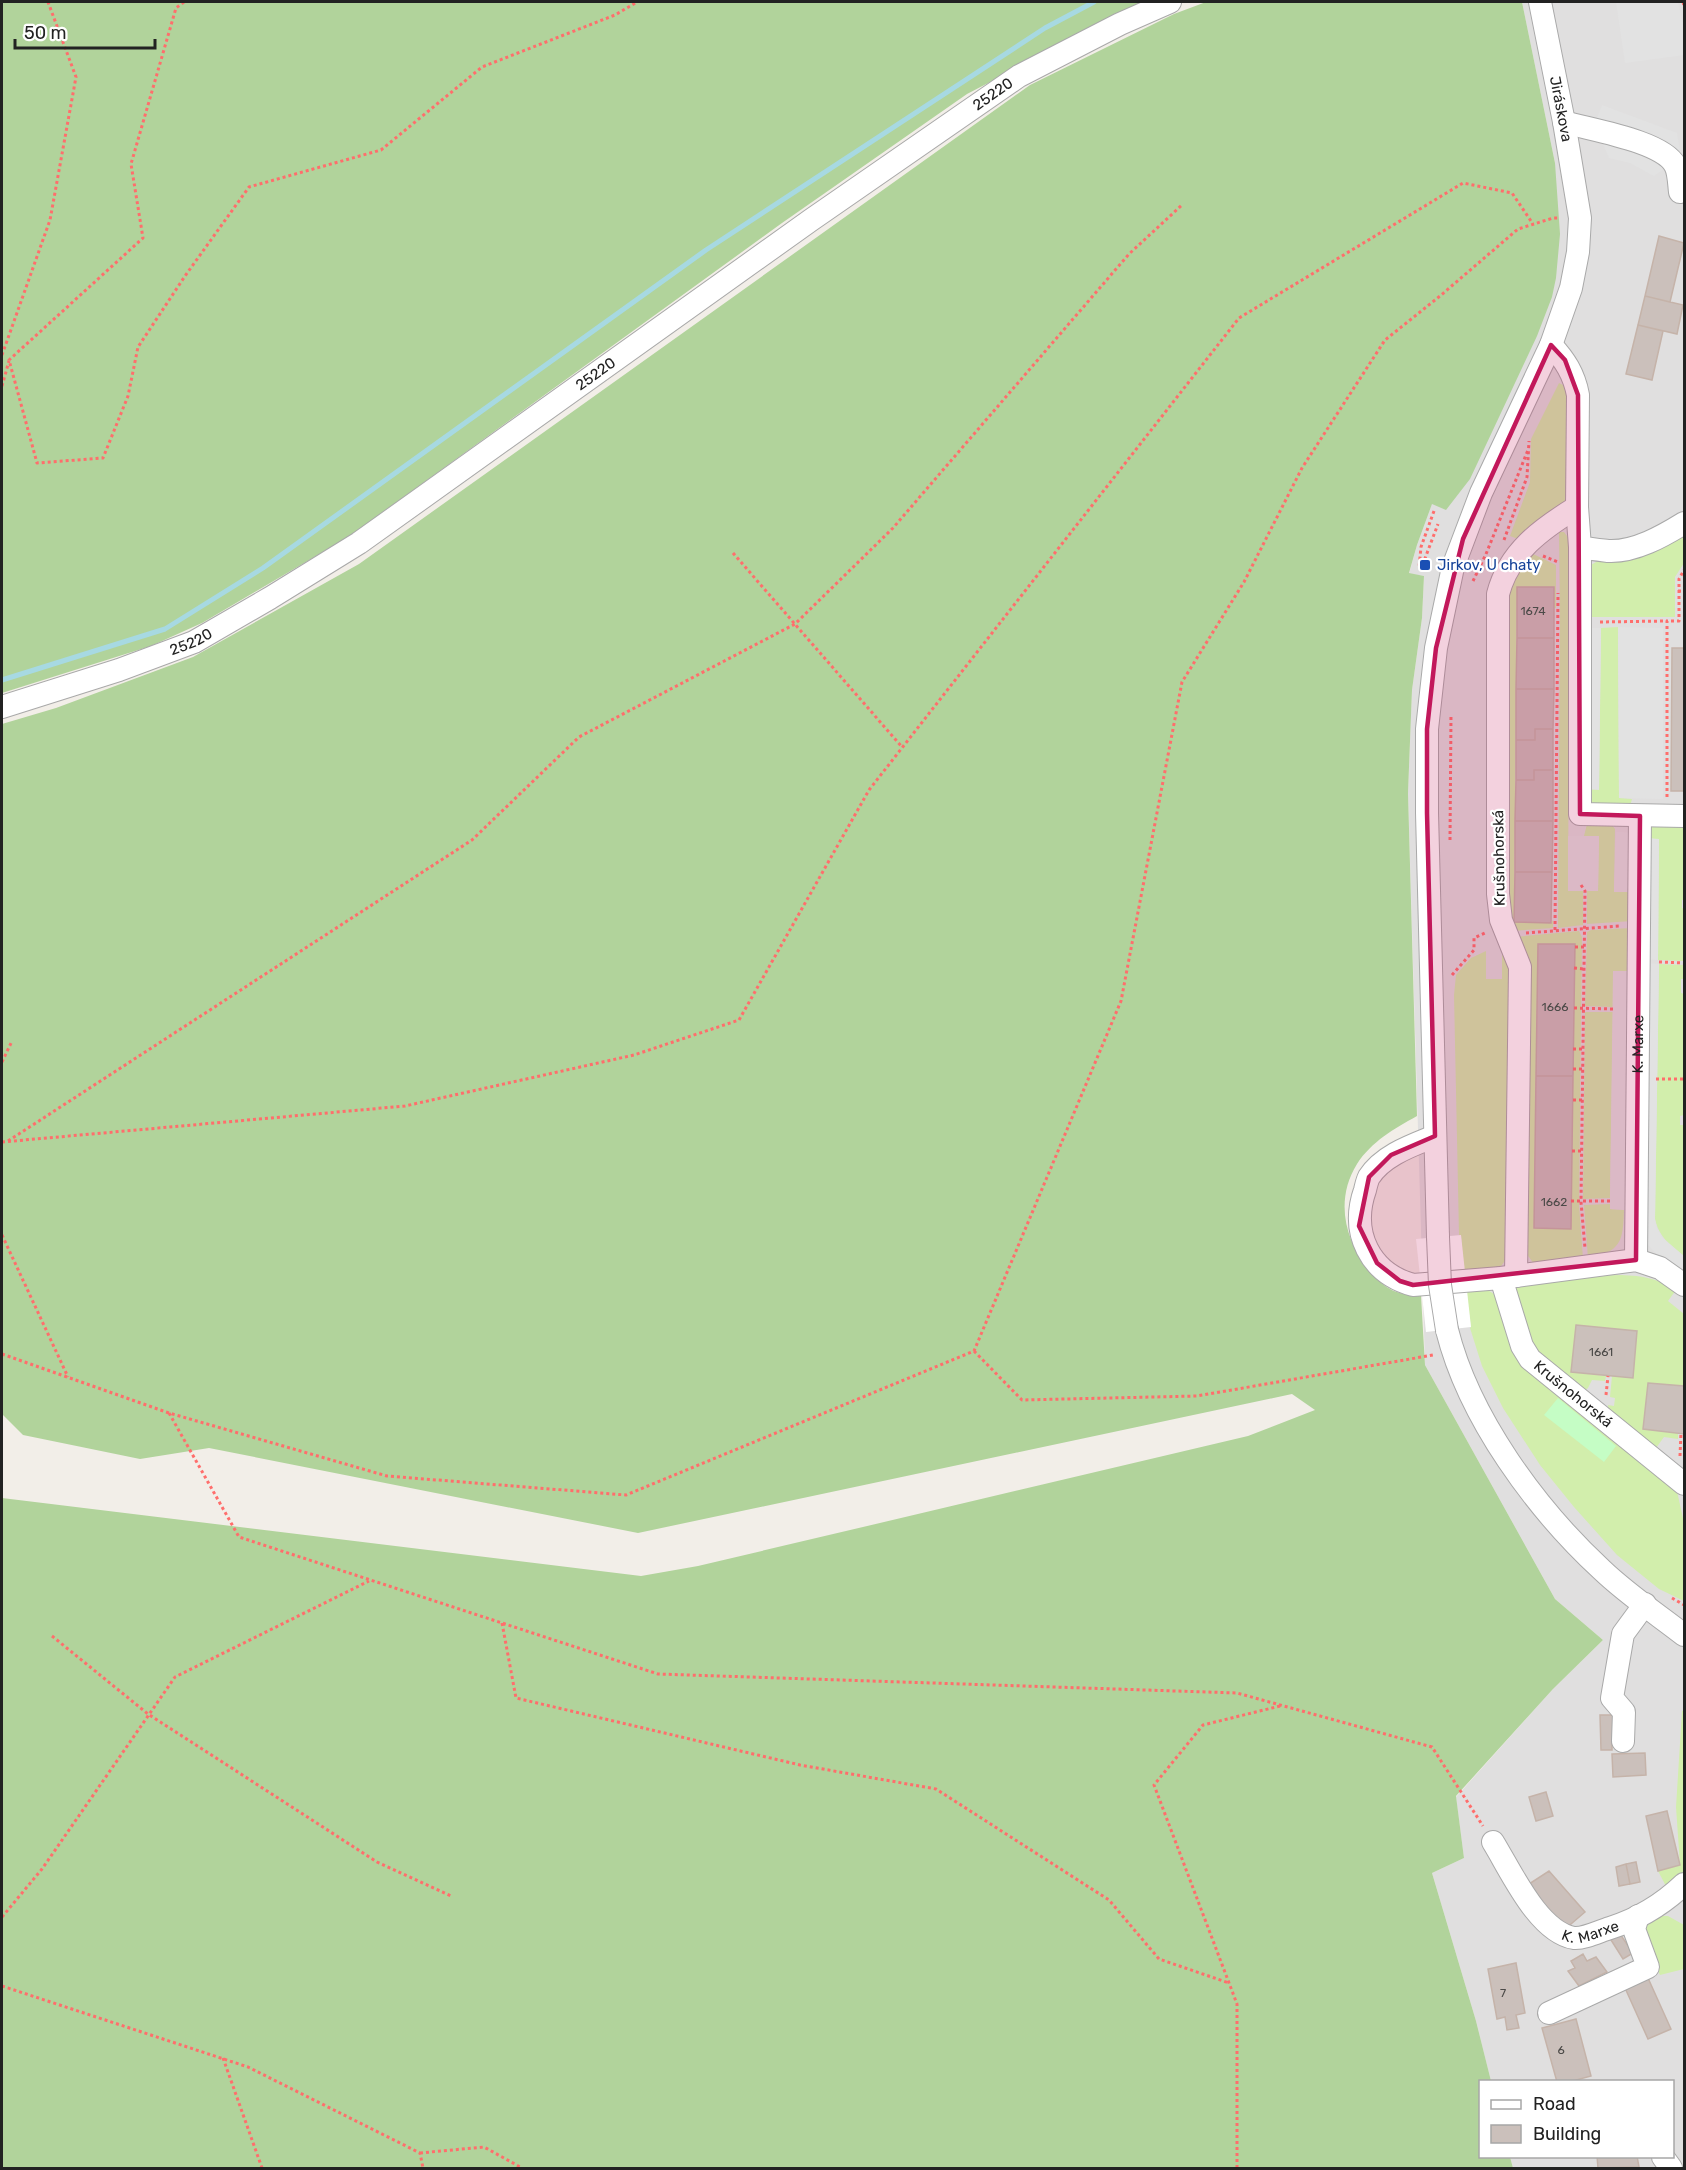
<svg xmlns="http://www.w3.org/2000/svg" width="1686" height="2170" font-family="Rubik,sans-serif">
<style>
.residential{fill:#e0dfdf}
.grass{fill:#d2eeac}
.forest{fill:#b1d39b}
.park{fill:#c5fdc5}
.parking{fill:#e2e2e2}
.pier{fill:#fff}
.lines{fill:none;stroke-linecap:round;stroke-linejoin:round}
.stream{stroke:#a7d9e2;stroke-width:5}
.building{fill:#cbc0bb;stroke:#c5b3a9;stroke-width:1.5}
.minor-casing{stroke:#a9a9a9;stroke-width:24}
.path{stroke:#ff6e6c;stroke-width:3;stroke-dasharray:3 3;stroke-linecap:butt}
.minor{stroke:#fff;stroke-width:22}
.minor-bridge-casing{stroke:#a9a9a9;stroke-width:24;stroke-linecap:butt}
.minor-bridge{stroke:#fff;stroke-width:22}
.marked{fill:#c2185b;fill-opacity:0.2;stroke:#c2185b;stroke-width:4.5;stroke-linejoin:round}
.transit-dot{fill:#1a4fb4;stroke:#fff;stroke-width:2}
.labels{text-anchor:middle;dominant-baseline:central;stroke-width:4.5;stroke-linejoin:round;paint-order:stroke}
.number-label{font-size:12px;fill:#4c4a48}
.street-label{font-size:15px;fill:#222;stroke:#fff}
.transit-label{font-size:15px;fill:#164399;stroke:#fff;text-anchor:start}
</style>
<rect width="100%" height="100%" fill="#f2eee8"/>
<!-- residential -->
<path class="residential" d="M 1522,2 L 1684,2 L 1684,2168 L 1513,2168 L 1510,2157 L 1672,2156 L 1672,2082 L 1491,2081 L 1476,2021 L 1432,1873 L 1464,1858 L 1456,1797 L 1553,1689 L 1603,1640 L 1555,1599 L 1425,1365 L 1408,793 L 1412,690 L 1422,618 L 1424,576 L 1409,574 L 1417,545 L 1555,163 Z"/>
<!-- grass -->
<path class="grass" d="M 1559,383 L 1567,387 L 1569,488 L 1565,502 L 1518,539 L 1510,536 L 1530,482 L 1531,439 Z
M 1684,529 L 1684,563 L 1675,577 L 1675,617 L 1587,617 L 1587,567 L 1598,561 L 1641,550 Z
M 1559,532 L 1564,532 L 1570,540 L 1568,891 L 1583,891 L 1583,925 L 1558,928 L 1560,619 Z
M 1529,552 L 1556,565 L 1556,608 L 1554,608 L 1554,587 L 1517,587 L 1514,922 L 1551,923 L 1553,920 L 1553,928 L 1512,931 L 1506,917 L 1506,596 Z
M 1618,627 L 1619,798 L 1632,799 L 1630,806 L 1593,803 L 1587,797 L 1584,789 L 1599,789 L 1601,628 Z
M 1587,824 L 1612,825 L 1615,829 L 1614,892 L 1631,892 L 1632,921 L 1587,924 L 1587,891 L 1598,891 L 1599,836 L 1584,836 Z
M 1654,825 L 1680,825 L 1684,828 L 1684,900 L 1682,900 L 1682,908 L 1684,909 L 1684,961 L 1658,960 L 1659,840 L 1647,838 L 1648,829 Z
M 1632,928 L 1633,971 L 1613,971 L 1613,1007 L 1585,1006 L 1587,932 L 1591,930 Z
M 1579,931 L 1582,937 L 1579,1204 L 1583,1259 L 1534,1264 L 1523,1249 L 1514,937 Z
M 1502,950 L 1510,955 L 1509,1255 L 1499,1269 L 1464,1274 L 1461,1235 L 1459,1235 L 1454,995 L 1456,975 L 1471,958 L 1486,951 L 1486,979 L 1502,979 Z
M 1659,964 L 1684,965 L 1684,979 L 1681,979 L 1681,993 L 1684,994 L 1684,1115 L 1680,1116 L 1680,1125 L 1684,1125 L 1684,1256 C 1670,1245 1659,1237 1655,1219 Z
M 1585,1012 L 1613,1012 L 1610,1198 L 1583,1199 Z
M 1610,1204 L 1610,1209 L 1624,1210 C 1623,1242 1621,1251 1588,1259 L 1584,1205 Z
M 1621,1275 C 1644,1276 1656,1278 1676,1290 L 1668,1301 L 1684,1314 L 1684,1386 L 1648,1383 L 1643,1429 L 1678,1433 L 1678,1439 L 1664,1437 L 1656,1448 L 1609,1414 L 1608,1405 L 1614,1406 L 1615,1398 L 1610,1397 L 1612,1376 L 1633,1378 L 1637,1331 L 1576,1326 L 1571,1372 L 1606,1376 L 1605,1381 L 1592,1380 L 1588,1388 L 1583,1392 L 1533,1354 L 1515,1292 L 1517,1286 L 1586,1276 Z
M 1486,1289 L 1494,1294 L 1520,1352 L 1675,1482 L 1684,1523 L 1684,1601 L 1659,1589 L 1617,1555 L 1574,1507 L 1540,1465 L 1503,1408 L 1482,1366 L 1470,1328 L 1471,1327 L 1466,1291 Z
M 1684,1710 L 1684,1876 L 1668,1890 L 1658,1871 L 1680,1865 L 1676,1807 L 1682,1711 Z
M 1661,1916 L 1668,1916 L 1684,1925 L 1684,1969 L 1660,1975 L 1644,1942 L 1645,1924 Z"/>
<!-- forest -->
<path class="forest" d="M 2,2 L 1144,2 L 967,94 L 782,223 L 350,536 L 202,623 L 151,646 L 2,693 Z
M 1206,2 L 1522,2 L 1555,163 L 1560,234 L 1556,278 L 1552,297 L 1537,336 L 1470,479 L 1446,510 L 1432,504 L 1417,545 L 1409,573 L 1424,576 L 1422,618 L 1412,690 L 1408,793 L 1417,1116 C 1394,1129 1372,1141 1357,1164 C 1335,1199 1344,1241 1370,1270 C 1375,1277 1382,1285 1390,1289 C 1398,1294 1411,1295 1421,1296 L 1425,1365 L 1555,1599 L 1603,1640 L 1553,1689 L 1456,1796 L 1464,1858 L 1432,1873 L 1476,2021 L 1491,2081 L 1480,2082 L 1480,2156 L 1510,2157 L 1513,2168 L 2,2168 L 2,1498 L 641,1576 L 698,1566 L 1248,1436 L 1315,1410 L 1292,1394 L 638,1533 L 209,1448 L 140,1459 L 23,1435 L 2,1414 L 2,724 L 56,708 L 193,657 L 359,564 L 1030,85 L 1174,14 Z"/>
<!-- park -->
<path class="park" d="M 1558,1398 L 1616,1446 L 1604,1462 L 1544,1415 Z"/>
<!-- parking -->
<path class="parking" d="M 1616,2 L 1678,2 L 1684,29 L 1684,55 L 1625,63 Z
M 1602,105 L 1677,133 L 1682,162 L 1596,120 Z
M 1601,140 L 1609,140 L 1668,166 L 1654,176 L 1630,163 L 1609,158 Z
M 1618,627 L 1663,628 L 1663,799 L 1619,798 Z
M 1587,628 L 1601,628 L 1599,790 L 1584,789 Z
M 1616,832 L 1633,833 L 1631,892 L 1614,892 Z
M 1568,836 L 1599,836 L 1598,891 L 1568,891 Z
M 1647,838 L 1659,839 L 1658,960 L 1646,959 Z
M 1646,963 L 1659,964 L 1655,1219 L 1657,1228 L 1663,1238 L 1684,1256 L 1684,1277 L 1663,1261 L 1648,1245 L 1644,1236 Z
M 1613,971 L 1633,971 L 1628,1210 L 1610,1209 Z"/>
<!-- pier -->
<path class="pier" d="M 1461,1235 L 1471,1327 L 1426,1332 L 1416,1239 Z"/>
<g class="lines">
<!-- stream -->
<path class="stream" d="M 2,680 L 165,629 L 263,568 L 706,250 L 1045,28 L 1094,2"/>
</g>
<!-- building -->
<path class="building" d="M 1659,236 L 1684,243 L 1670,302 L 1645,296 Z
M 1645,296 L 1683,305 L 1677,334 L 1638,325 Z
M 1638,325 L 1663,331 L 1652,380 L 1626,374 Z
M 1517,587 L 1554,587 L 1554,638 L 1517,638 Z
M 1517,638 L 1554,638 L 1554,689 L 1516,689 Z
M 1672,648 L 1684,648 L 1684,791 L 1671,791 Z
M 1516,689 L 1554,689 L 1553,729 L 1535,729 L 1535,740 L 1516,740 Z
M 1535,729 L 1553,729 L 1553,770 L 1534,770 L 1534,780 L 1516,780 L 1516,740 L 1535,740 Z
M 1534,770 L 1553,770 L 1553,821 L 1515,821 L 1516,780 L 1534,780 Z
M 1515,821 L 1553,821 L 1552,872 L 1515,872 Z
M 1515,872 L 1552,872 L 1551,923 L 1514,922 Z
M 1538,944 L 1575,944 L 1573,1076 L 1536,1076 Z
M 1536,1076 L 1573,1076 L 1571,1229 L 1534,1228 Z
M 1576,1325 L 1637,1331 L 1633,1378 L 1571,1372 Z
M 1648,1383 L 1684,1386 L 1684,1434 L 1643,1429 Z
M 1600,1715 L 1615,1715 L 1616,1739 L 1612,1740 L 1612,1750 L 1601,1750 Z
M 1645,1753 L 1646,1775 L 1613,1777 L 1612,1754 Z
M 1546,1792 L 1553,1816 L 1536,1821 L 1529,1797 Z
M 1667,1811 L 1680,1865 L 1658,1871 L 1646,1816 Z
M 1636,1862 L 1640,1882 L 1630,1884 L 1626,1864 Z
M 1626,1864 L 1630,1884 L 1619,1886 L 1616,1867 Z
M 1549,1871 L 1585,1912 L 1564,1930 L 1526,1886 Z
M 1620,1934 L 1633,1953 L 1623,1959 L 1611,1940 Z
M 1583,1954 L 1587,1961 L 1596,1957 L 1607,1972 L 1579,1986 L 1568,1971 L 1575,1968 L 1571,1961 Z
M 1516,1963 L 1525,2013 L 1516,2015 L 1519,2028 L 1507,2030 L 1505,2017 L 1497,2019 L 1488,1969 Z
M 1648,1978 L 1671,2029 L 1648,2039 L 1625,1988 Z
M 1576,2019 L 1591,2076 L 1569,2082 L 1557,2082 L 1542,2028 Z
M 1597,2156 L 1637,2156 L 1639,2167 L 1598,2168 Z"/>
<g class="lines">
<defs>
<g id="minor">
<path d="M 1564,122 C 1591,130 1662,141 1675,165 C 1679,172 1679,184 1680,192"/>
<path d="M 1551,345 C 1565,360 1574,374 1578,395 L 1577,507 L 1580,547 C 1590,549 1600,550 1609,551 C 1635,552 1663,536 1684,523"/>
<path d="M 1580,547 L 1580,814 L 1684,816"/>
<path id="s1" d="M 2,707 L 119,670 L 194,642 L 270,598 L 359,543 L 811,220 L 1019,76 L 1120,24 L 1170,2"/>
<path d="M 1435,1136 C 1413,1145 1383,1155 1369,1177 C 1367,1181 1366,1186 1365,1190 C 1350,1233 1370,1273 1413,1285 L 1501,1278 L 1636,1260 L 1660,1268 L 1684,1285"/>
<path d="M 1438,1237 L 1427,813 L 1427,729 L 1436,648 L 1453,567 L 1481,493 L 1551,345 L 1571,288 L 1578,252 L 1580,218 L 1564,122 L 1540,2"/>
<path id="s2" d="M 1636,1260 L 1640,816"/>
<path d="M 1516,1276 L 1520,967 L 1501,920 L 1498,894 L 1498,594 C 1509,552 1541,529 1577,507"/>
<path id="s3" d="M 1501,1278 L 1522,1346 L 1530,1359 L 1684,1484"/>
<path d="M 1447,1330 C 1469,1418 1536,1509 1602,1570 C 1627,1594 1657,1614 1684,1635"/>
<path d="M 1623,1741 L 1624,1712 L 1612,1698 L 1623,1634 L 1645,1604"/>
<path id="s4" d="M 1493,1842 C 1511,1871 1538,1932 1574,1938 C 1584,1939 1600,1931 1610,1928 C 1639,1919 1662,1905 1684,1884"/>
<path d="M 1549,2013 L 1648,1967 L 1634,1929 L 1638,1916"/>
<path d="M 1663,2157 L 1671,2168"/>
</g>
</defs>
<!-- minor casing -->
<use href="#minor" class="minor-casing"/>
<!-- path -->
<path class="path" d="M 184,2 L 176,8 L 131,164 L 143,238 L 9,360 L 37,463 L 103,458 L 128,396 L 138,347 L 185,276 L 249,187 L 381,150 L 482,67 L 615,15 L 637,2
M 1683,2 L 1684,6
M 2,355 L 50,220 L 76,77 L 48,2
M 2,386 L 9,361
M 1434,511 L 1421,547 L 1419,568 L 1421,569 L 1438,524
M 1504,540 L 1527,477 L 1529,441
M 733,553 L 902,747
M 1543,556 L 1558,562
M 1473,581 L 1486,554 L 1528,450
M 1678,591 L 1684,591
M 1600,622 L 1667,621
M 1667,797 L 1667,621 L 1679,621 L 1679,579 L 1684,570
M 1450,840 L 1451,714
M 1581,885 L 1585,891 L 1581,1202 L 1585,1248
M 1555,930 L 1558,593
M 1526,933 L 1619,926
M 1575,947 L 1584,947
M 1659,962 L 1684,963
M 1574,968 L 1584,969
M 1452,975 L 1474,950 L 1474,938 L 1485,933
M 1574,1008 L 1613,1009
M 1573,1049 L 1583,1049
M 2,1062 L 12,1041
M 1573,1069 L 1583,1069
M 1656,1079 L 1684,1079
M 1573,1100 L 1582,1100
M 8,1141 L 472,840 L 579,737 L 795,624 L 893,528 L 1129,254 L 1183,204
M 2,1142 L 405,1106 L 634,1055 L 739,1020 L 869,790 L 1239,318 L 1463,183 L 1512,193 L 1533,224
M 1572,1151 L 1582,1151
M 1571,1201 L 1610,1201
M 2,1235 L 68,1377
M 974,1351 L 1022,1400 L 1197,1396 L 1433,1355
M 2,1354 L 169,1413 L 387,1476 L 626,1495 L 974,1351 L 1121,1001 L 1182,682 L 1244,582 L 1302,468 L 1385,340 L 1440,296 L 1518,229 L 1553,218 L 1560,218
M 1606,1395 L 1608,1376
M 169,1413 L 239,1537 L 658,1674 L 1237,1693 L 1432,1747 L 1483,1826
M 1680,1456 L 1681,1433
M 1672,1598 L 1684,1605
M 502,1623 L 516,1698 L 800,1765 L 936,1789 L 1109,1900 L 1159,1959 L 1229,1983
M 52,1636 L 148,1714 L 377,1862 L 451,1896
M 2,1917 L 42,1869 L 175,1677 L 369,1581
M 2,1986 L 248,2067 L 420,2153 L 423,2168
M 223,2058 L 262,2168
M 420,2153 L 484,2147 L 522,2168
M 1237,2168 L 1237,2004 L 1154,1785 L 1203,1725 L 1280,1706"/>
<!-- minor -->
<use href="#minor" class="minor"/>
<defs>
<path id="minor-bridge" d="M 1438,1237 L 1440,1285 L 1447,1330"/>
</defs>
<!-- minor-bridge casing -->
<use href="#minor-bridge" class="minor-bridge-casing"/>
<!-- minor-bridge -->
<use href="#minor-bridge" class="minor-bridge"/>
</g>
<!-- marked area -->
<path class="marked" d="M 1551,345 L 1565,360 L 1578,395 L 1580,814 L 1640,816 L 1636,1260 L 1413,1285 L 1400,1281 L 1377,1263 L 1359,1226 L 1369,1177 L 1391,1155 L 1435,1136 L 1427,813 L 1427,729 L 1436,648 L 1463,539 Z"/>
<!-- markers -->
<rect class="transit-dot" x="1419" y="559" width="12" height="12" rx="3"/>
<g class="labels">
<!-- number labels -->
<g class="number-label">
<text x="1533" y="611">1674</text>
<text x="1555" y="1007">1666</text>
<text x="1554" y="1202">1662</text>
<text x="1601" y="1352">1661</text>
<text x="1503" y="1993">7</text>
<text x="1561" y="2050">6</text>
</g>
<!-- street labels -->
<g class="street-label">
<text stroke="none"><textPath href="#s1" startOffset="1172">25220</textPath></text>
<text transform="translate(1561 109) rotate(79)">Jiráskova</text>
<text stroke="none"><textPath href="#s1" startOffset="686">25220</textPath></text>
<text stroke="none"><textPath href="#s1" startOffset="200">25220</textPath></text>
<text transform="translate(1499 858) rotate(-91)">Krušnohorská</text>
<text stroke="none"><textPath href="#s2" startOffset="216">K. Marxe</textPath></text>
<text stroke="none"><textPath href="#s3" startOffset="142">Krušnohorská</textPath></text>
<text stroke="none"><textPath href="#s4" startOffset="146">K. Marxe</textPath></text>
</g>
<!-- transit labels -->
<g class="transit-label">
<text x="1437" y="565">Jirkov, U chaty</text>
</g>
</g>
<!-- border -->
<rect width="1686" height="2170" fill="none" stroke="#222222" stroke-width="6"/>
<!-- legend -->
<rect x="1479" y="2080" width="195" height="78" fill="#ffffff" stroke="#a7a7a7" stroke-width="1.5"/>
<rect x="1491" y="2100" width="30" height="9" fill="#ffffff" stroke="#a7a7a7" stroke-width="1.5"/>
<text x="1533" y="2110" font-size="18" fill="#222222">Road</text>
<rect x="1491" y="2125" width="30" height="18" fill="#cbc0bb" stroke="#a7a7a7" stroke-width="1.5"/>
<text x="1533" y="2140" font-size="18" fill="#222222">Building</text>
<!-- scale -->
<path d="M15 39v9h140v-9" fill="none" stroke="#222222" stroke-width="3"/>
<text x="24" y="39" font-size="18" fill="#222222" stroke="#ffffff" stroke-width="4.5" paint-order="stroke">50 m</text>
</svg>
